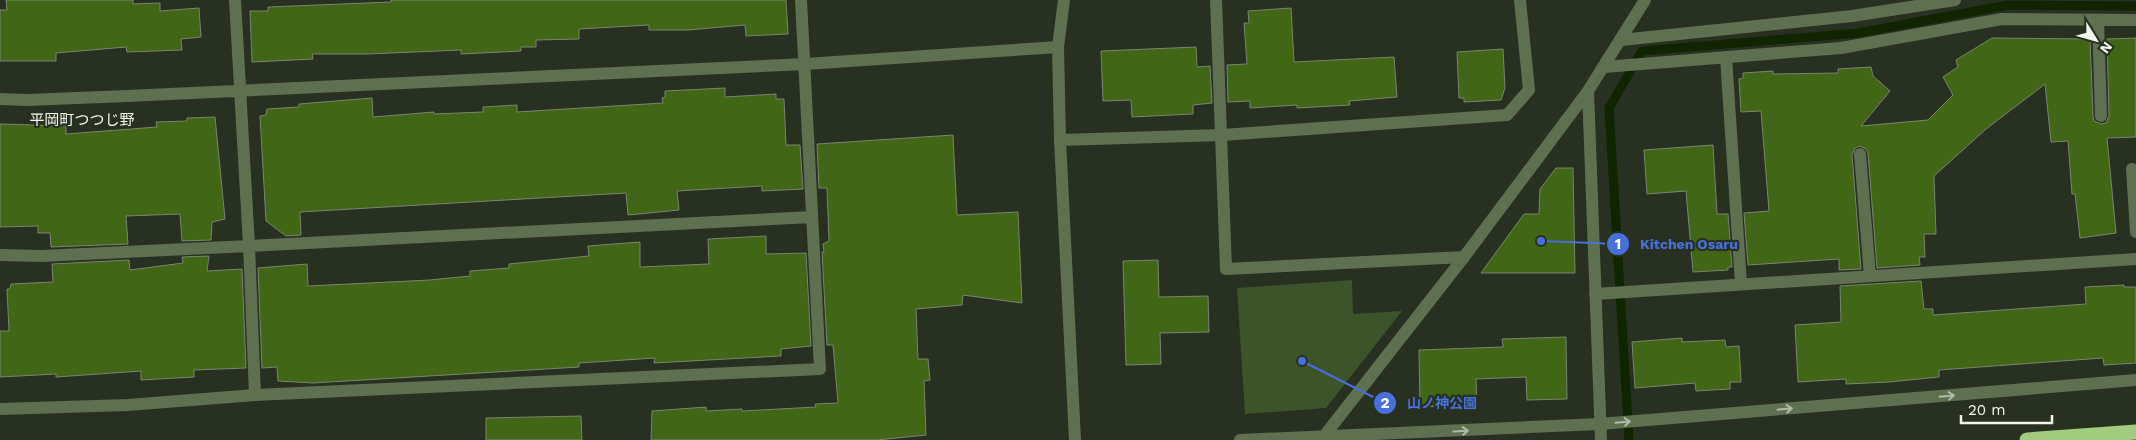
<svg xmlns="http://www.w3.org/2000/svg" width="2136" height="440" font-family="'Work Sans','Noto Sans JP',sans-serif">
<style>
.green{fill:#3d532a}
.lines{fill:none;stroke-linecap:round;stroke-linejoin:round}
.stream{stroke:#112400;stroke-width:9}
.building{fill:#416616;stroke:#7a8572}
.minor{stroke:#5f7051;stroke-width:12}
.highway{stroke:#a1cb7d;stroke-width:15}
.oneway{stroke:#afbaa7}
.labels{text-anchor:middle;dominant-baseline:central;stroke-width:4.5;stroke-linejoin:round;paint-order:stroke}
.quarter-label{font-size:15px;fill:#f1f7ed;stroke:#283021}
.leader{fill:none;stroke:#4770dc;stroke-width:2}
.callout-dot{fill:#4770dc;stroke:#283021;stroke-width:2}
.mark-label{font-size:15px;text-anchor:middle;font-weight:bold;fill:#fff}
.callout-label{font-size:14px;text-anchor:middle;font-weight:bold;fill:#4770dc;stroke:#283021;stroke-width:4.5;stroke-linejoin:round;paint-order:stroke}
</style>
<rect width="100%" height="100%" fill="#283021"/>
<!-- green -->
<path class="green" d="M 1352,280 L 1353,314 L 1402,311 L 1326,408 L 1245,414 L 1237,288 Z"/>
<g class="lines">
<!-- stream -->
<path class="stream" d="M 1629,440 L 1609,108 L 1642,51 L 1858,33 L 2008,5 L 2136,6"/>
</g>
<!-- building -->
<path class="building" d="M 6,0 L 133,0 L 133,4 L 160,3 L 160,11 L 199,8 L 201,37 L 181,39 L 182,50 L 127,52 L 126,47 L 56,53 L 56,61 L 0,61 L 0,10 L 7,10 Z
M 391,0 L 786,0 L 788,34 L 746,36 L 745,25 L 688,30 L 649,30 L 649,25 L 579,29 L 579,39 L 536,40 L 536,47 L 521,47 L 521,51 L 461,54 L 461,50 L 368,54 L 312,54 L 313,59 L 252,62 L 250,11 L 268,11 L 268,7 L 391,2 Z
M 1291,8 L 1294,62 L 1394,57 L 1397,97 L 1349,101 L 1350,105 L 1297,108 L 1297,105 L 1250,108 L 1250,101 L 1228,102 L 1227,65 L 1247,64 L 1244,23 L 1249,23 L 1248,11 Z
M 1992,38 L 2090,39 L 2093,116 L 2094,121 L 2101,124 L 2106,123 L 2109,116 L 2107,39 L 2136,38 L 2136,137 L 2107,138 L 2116,233 L 2080,238 L 2075,194 L 2072,194 L 2068,141 L 2051,142 L 2045,84 L 1986,129 L 1934,176 L 1936,234 L 1924,234 L 1925,257 L 1919,257 L 1920,265 L 1877,268 L 1868,153 L 1866,149 L 1860,146 L 1855,148 L 1852,155 L 1861,269 L 1839,270 L 1839,259 L 1748,265 L 1744,213 L 1769,211 L 1761,111 L 1741,112 L 1739,79 L 1743,78 L 1743,73 L 1773,71 L 1773,74 L 1838,73 L 1838,69 L 1871,67 L 1873,76 L 1890,91 L 1861,126 L 1928,120 L 1953,95 L 1943,77 L 1958,67 L 1956,60 Z
M 1196,47 L 1197,67 L 1210,66 L 1212,103 L 1193,105 L 1193,114 L 1132,117 L 1131,100 L 1103,101 L 1101,51 Z
M 1503,49 L 1505,88 L 1501,100 L 1464,102 L 1464,98 L 1459,98 L 1457,52 Z
M 725,88 L 725,97 L 776,94 L 776,99 L 784,99 L 786,145 L 800,145 L 803,189 L 762,191 L 762,186 L 677,191 L 679,210 L 628,215 L 626,193 L 300,212 L 301,235 L 286,236 L 266,221 L 260,116 L 266,115 L 267,109 L 299,107 L 299,104 L 372,98 L 373,117 L 434,112 L 434,114 L 483,112 L 483,107 L 517,105 L 517,112 L 663,103 L 662,98 L 665,97 L 665,91 Z
M 215,117 L 225,219 L 212,222 L 211,240 L 182,241 L 180,214 L 126,216 L 128,244 L 51,247 L 50,233 L 38,233 L 38,226 L 0,227 L 0,124 L 66,126 L 66,134 L 157,127 L 156,122 L 187,121 L 187,118 Z
M 953,135 L 957,215 L 1018,212 L 1022,303 L 963,295 L 962,305 L 916,309 L 918,359 L 928,359 L 930,380 L 924,381 L 926,435 L 877,440 L 651,440 L 652,411 L 706,407 L 706,411 L 742,409 L 742,411 L 816,407 L 815,404 L 838,403 L 833,345 L 827,345 L 822,252 L 824,252 L 823,244 L 829,241 L 827,188 L 819,188 L 817,144 Z
M 1713,145 L 1717,214 L 1728,214 L 1732,267 L 1728,267 L 1728,270 L 1693,272 L 1686,191 L 1647,194 L 1644,150 Z
M 1556,168 L 1573,168 L 1575,273 L 1481,273 L 1524,214 L 1539,214 L 1540,189 Z
M 766,236 L 766,254 L 806,253 L 811,346 L 781,349 L 781,356 L 654,363 L 655,358 L 579,363 L 579,367 L 313,383 L 278,381 L 277,367 L 262,368 L 258,268 L 307,264 L 308,286 L 430,280 L 470,276 L 470,271 L 509,268 L 509,264 L 589,256 L 588,246 L 640,242 L 640,267 L 709,264 L 708,239 Z
M 209,256 L 207,271 L 242,269 L 246,368 L 194,370 L 194,377 L 141,380 L 141,371 L 56,377 L 56,374 L 0,377 L 0,331 L 9,331 L 7,289 L 10,289 L 11,284 L 53,282 L 52,264 L 129,260 L 130,270 L 183,263 L 182,257 Z
M 1158,260 L 1159,297 L 1208,296 L 1209,332 L 1160,333 L 1161,364 L 1126,365 L 1123,261 Z
M 1921,281 L 1924,309 L 1933,309 L 1933,315 L 2086,304 L 2085,287 L 2124,285 L 2124,287 L 2136,287 L 2136,363 L 2104,365 L 2103,358 L 1939,370 L 1939,377 L 1889,382 L 1846,384 L 1846,379 L 1798,382 L 1795,325 L 1841,322 L 1840,286 Z
M 1566,337 L 1567,399 L 1527,400 L 1526,377 L 1476,379 L 1477,405 L 1420,407 L 1419,350 L 1503,347 L 1502,339 Z
M 1682,338 L 1682,342 L 1725,340 L 1726,347 L 1739,346 L 1741,382 L 1730,382 L 1730,389 L 1696,391 L 1695,383 L 1635,388 L 1632,342 Z
M 581,416 L 582,440 L 486,440 L 486,418 Z"/>
<g class="lines">
<!-- minor -->
<path class="minor" d="M 235,0 L 249,246 L 255,395
M 1064,0 L 1058,47 L 1060,140 L 1075,440
M 1216,0 L 1226,269 L 1464,257
M 2098,20 L 2101,116
M 1621,40 L 1852,16 L 1955,0
M 1726,57 L 1741,284
M 1604,67 L 1841,48 L 2002,19 L 2136,20
M 1588,91 L 1601,440
M 0,99 L 27,100 L 127,96 L 805,64 L 1058,47
M 1060,140 L 1222,135 L 1507,115 L 1529,90 L 1520,0
M 1860,154 L 1870,276
M 2132,169 L 2136,232
M 0,255 L 42,256 L 249,246 L 812,217
M 1595,294 L 2136,259
M 0,409 L 128,405 L 255,395 L 820,369 L 801,0
M 1240,440 L 1599,424 L 2136,380
M 1321,440 L 1464,257 L 1588,91 L 1645,0"/>
<!-- highway -->
<path class="highway" d="M 2027,440 L 2136,432"/>
</g>
<!-- one-way arrows -->
<defs><path id="oneway-shaft" d="M-6 0H5M1.5-3L5.5 0L1.5 3" fill="none" stroke-width="1.6" stroke-linecap="round" stroke-linejoin="round" transform="scale(1.25)"/></defs>
<g class="oneway">
<use href="#oneway-shaft" transform="translate(1947 396) rotate(-5)"/>
<use href="#oneway-shaft" transform="translate(1785 409) rotate(-5)"/>
<use href="#oneway-shaft" transform="translate(1623 422) rotate(-5)"/>
<use href="#oneway-shaft" transform="translate(1461 431) rotate(-3)"/>
</g>
<g class="labels">
<!-- quarter labels -->
<g class="quarter-label">
<text x="82" y="120">平岡町つつじ野</text>
</g>
</g>
<!-- callouts -->
<path class="leader" d="M1541 241L1618 244M1302 361L1385 403"/>
<g class="callout-dot">
<circle cx="1541" cy="241" r="5"/>
<circle cx="1302" cy="361" r="5"/>
<circle cx="1618" cy="244" r="12"/>
<circle cx="1385" cy="403" r="12"/>
</g>
<g class="mark-label">
<text x="1618" y="249">1</text>
<text x="1385" y="408">2</text>
</g>
<g class="callout-label">
<text x="1689" y="249">Kitchen Osaru</text>
<text x="1442" y="408">山ノ神公園</text>
</g>
<!-- north arrow -->
<g transform="translate(2096 40) rotate(127)" stroke="#283021" stroke-width="4" paint-order="stroke">
<path d="M0-4L9 19L0 12L-9 19Z" fill="#f1f7ed"/>
<text y="-8" font-size="14" font-weight="bold" text-anchor="middle" fill="#f1f7ed">N</text>
</g>
<!-- scale -->
<path d="M1961 415v8h91v-8" fill="none" stroke="#f1f7ed" stroke-width="2.5"/>
<text x="1968" y="415" font-size="15" fill="#f1f7ed" stroke="#283021" stroke-width="4" paint-order="stroke">20 m</text>
</svg>
